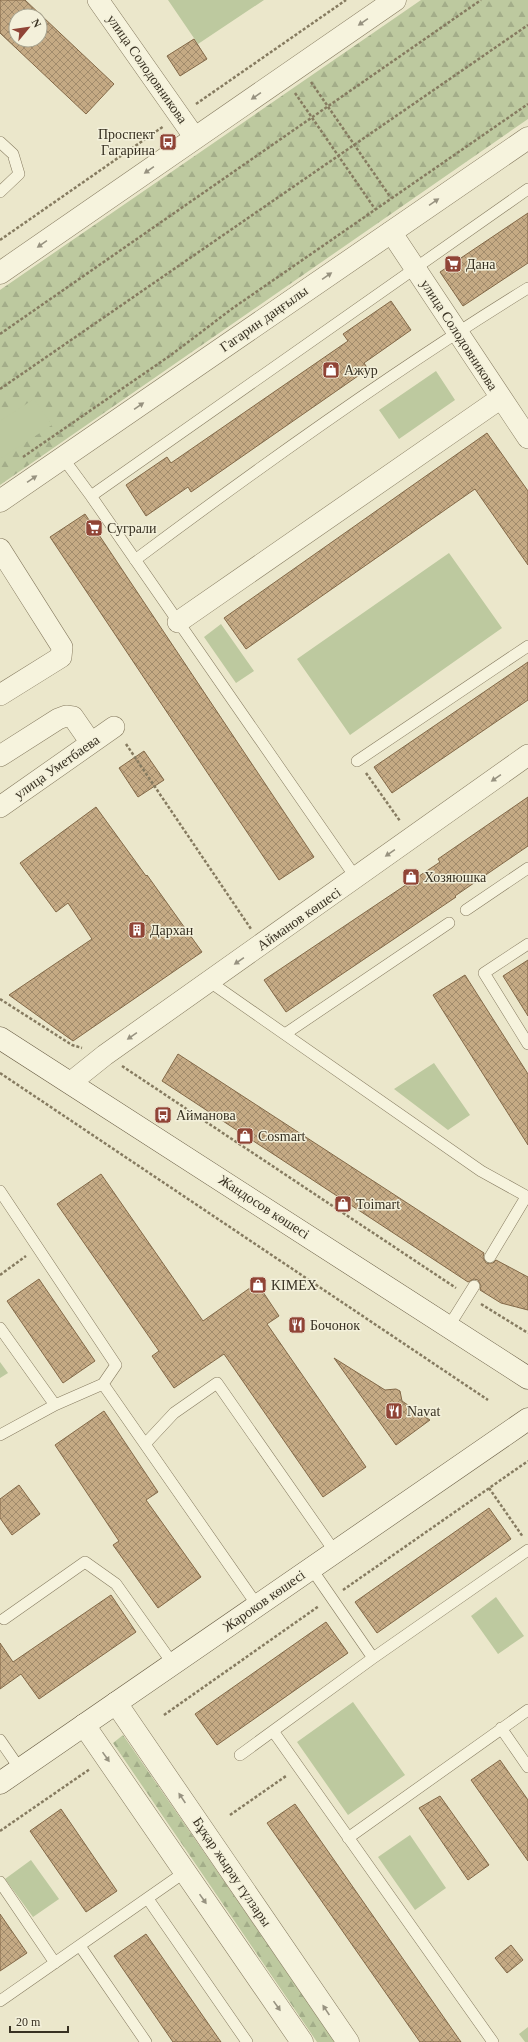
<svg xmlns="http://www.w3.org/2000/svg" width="528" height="2042" font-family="Georgia,serif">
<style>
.forest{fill:url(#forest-firs)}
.park{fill:#bdc99f}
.building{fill:url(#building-cross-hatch);stroke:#836948;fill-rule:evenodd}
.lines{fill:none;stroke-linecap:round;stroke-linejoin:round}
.service-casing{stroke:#867b60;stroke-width:12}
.minor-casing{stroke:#867b60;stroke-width:22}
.tertiary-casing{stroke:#867b60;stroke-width:23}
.secondary-casing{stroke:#685c43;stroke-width:23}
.path{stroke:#867b60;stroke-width:2.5;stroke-dasharray:3 2;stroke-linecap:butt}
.service{stroke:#f6f3dd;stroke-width:11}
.minor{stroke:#f6f3dd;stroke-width:21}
.tertiary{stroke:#f6f3dd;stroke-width:22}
.secondary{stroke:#f6f3dd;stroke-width:22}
.oneway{fill:#979280}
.labels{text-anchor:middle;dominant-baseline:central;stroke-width:3;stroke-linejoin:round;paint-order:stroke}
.street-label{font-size:14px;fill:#383122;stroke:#f3f0da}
.poi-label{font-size:14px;fill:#383122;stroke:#f3f0da;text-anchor:start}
</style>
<defs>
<pattern id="forest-firs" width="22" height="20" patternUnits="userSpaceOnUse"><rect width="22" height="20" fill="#bdc99f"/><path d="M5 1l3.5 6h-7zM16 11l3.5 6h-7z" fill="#a3ad89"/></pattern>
<pattern id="building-cross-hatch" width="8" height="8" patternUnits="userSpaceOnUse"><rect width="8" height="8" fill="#c5aa84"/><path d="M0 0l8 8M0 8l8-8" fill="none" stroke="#a18b6c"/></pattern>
</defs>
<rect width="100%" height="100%" fill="#ebe7cb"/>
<!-- forest -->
<path class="forest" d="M 421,0 L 528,0 L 528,119 L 0,485 L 0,290 Z
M 123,1735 L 335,2042 L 317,2042 L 113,1743 Z"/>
<!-- park -->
<path class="park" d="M 168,0 L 264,0 L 198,44 Z
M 436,371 L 455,400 L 399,439 L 379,410 Z
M 34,399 L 52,425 L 0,459 L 0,421 Z
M 449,553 L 502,628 L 350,735 L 297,659 Z
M 221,624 L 254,671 L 236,683 L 204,637 Z
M 434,1063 L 470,1115 L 448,1130 L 394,1089 Z
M 0,1362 L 8,1373 L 0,1378 Z
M 496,1597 L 524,1636 L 498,1654 L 471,1616 Z
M 353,1702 L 405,1775 L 348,1815 L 297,1742 Z
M 410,1835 L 446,1888 L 415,1910 L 378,1857 Z
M 31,1860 L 59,1899 L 33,1917 L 5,1879 Z
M 528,2027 L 528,2042 L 525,2042 L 519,2034 Z"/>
<!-- building -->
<path class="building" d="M 0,0 L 25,0 L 114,84 L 86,114 L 0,33 ZM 16,16 L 40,16 L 40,40 L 16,40 Z
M 194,39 L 207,59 L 180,76 L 167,56 Z
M 528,213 L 528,263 L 463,306 L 440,272 Z
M 391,301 L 411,330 L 364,363 L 368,369 L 191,492 L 188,487 L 146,516 L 126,485 L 167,457 L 171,463 L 348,341 L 343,334 Z
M 487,433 L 528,491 L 528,565 L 475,489 L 246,649 L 224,618 Z
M 85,514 L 314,857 L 279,880 L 50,537 Z
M 528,662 L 528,700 L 392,793 L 374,767 Z
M 144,751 L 164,780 L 138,797 L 119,768 Z
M 528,797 L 528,846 L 455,896 L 456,897 L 286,1012 L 264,980 L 440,862 L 438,859 Z
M 96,807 L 146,876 L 147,875 L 202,952 L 73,1041 L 9,995 L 92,939 L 68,903 L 56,912 L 20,863 Z
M 528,960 L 528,1016 L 503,976 Z
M 465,975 L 528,1074 L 528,1145 L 433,995 Z
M 178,1054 L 484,1253 L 483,1257 L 486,1263 L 493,1263 L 496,1260 L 528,1277 L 528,1310 L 501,1303 L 480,1290 L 481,1286 L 478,1280 L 474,1279 L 468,1282 L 162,1081 Z
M 101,1174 L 203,1321 L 257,1283 L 279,1316 L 267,1324 L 366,1467 L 323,1497 L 224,1354 L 174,1388 L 152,1356 L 159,1351 L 57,1204 Z
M 39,1279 L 95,1361 L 63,1383 L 7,1301 Z
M 334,1358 L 385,1390 L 396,1389 L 400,1391 L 402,1401 L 430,1420 L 396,1445 Z
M 104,1411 L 158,1492 L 146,1500 L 201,1577 L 158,1608 L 113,1545 L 119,1541 L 55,1445 Z
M 19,1485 L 40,1514 L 12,1535 L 0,1518 L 0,1499 Z
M 489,1508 L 511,1539 L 377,1633 L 355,1602 Z
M 111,1595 L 136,1632 L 39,1699 L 21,1674 L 0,1689 L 0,1643 L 13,1662 Z
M 326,1622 L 348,1653 L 217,1745 L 195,1714 Z
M 500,1760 L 528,1800 L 528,1861 L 471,1780 Z
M 440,1796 L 489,1865 L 468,1880 L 419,1808 Z
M 295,1804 L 461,2042 L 420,2042 L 267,1823 Z
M 61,1809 L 117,1891 L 86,1912 L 30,1831 Z
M 0,1914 L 27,1953 L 0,1971 Z
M 146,1934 L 221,2042 L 173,2042 L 114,1956 Z
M 511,1945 L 523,1960 L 507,1973 L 495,1958 Z"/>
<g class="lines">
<defs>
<path id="service" d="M 0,142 L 13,154 L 19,174 L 0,192
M 63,458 L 91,496 L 356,878
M 91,496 L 528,189
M 135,560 C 262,465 393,371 528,288
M 357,761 L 528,646
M 466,910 L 528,868
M 528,944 L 484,973 L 528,1044
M 210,982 L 481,1171 L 528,1197
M 285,1034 L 449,923
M 0,1191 L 116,1365 L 103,1384 L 257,1605
M 490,1257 L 526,1197
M 449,1326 L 474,1286
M 0,1328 L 55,1405
M 0,1435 L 55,1405 L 103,1384
M 146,1443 L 174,1413 L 217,1383 L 335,1552
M 311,1568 L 373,1658
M 4,1619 L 85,1562 L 116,1584 L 173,1664
M 501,1728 L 528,1767
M 273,1731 L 493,2042
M 0,1740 L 20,1769
M 240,1755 L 373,1658 L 528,1550
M 348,1838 L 528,1710
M 0,1882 L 55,1963
M 148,1899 L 247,2042
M 80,1946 L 146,2042
M 0,2001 L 185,1872"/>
<path id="minor" d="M 98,0 L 195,138
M 391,232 L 528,438
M 0,549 L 62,647 L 61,657 L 0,695
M 178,622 L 501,398
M 0,756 L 58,719 L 66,716 L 73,717 L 91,743
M 0,807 L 114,727
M 70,1083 L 105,1055 L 528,755"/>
<path id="tertiary" d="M 0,273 L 395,0
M 0,501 L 528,138
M 116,1703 L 348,2042
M 84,1725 L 302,2042"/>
<path id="secondary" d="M 0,1038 L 528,1378
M 0,1783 L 528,1419"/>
</defs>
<!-- service casing -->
<use href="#service" class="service-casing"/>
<!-- minor casing -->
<use href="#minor" class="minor-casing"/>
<!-- tertiary casing -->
<use href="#tertiary" class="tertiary-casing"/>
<!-- secondary casing -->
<use href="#secondary" class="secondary-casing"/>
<!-- path -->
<path class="path" d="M 311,82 L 391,198
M 295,93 L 375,209
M 196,104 L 346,0
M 0,240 L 164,126
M 0,334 L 481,0
M 0,389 L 528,25
M 23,457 L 171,355 L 233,308 L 528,104
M 126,744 L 251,929
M 366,773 L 400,821
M 0,999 L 72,1045 L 82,1048
M 122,1066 L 456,1288
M 0,1073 L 488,1400
M 0,1275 L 26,1256
M 481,1304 L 528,1333
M 489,1488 L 523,1537
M 343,1590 L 528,1461
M 164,1715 L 319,1606
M 230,1815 L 286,1776
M 0,1831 L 90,1769"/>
<!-- service -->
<use href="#service" class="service"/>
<!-- minor -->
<use href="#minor" class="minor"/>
<!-- tertiary -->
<use href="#tertiary" class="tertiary"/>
<!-- secondary -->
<use href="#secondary" class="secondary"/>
</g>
<!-- one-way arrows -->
<defs><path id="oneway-solid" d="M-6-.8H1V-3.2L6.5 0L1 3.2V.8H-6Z"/></defs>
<g class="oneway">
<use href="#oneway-solid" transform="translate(363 22) rotate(145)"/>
<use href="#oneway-solid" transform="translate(256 96) rotate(145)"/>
<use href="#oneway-solid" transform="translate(149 170) rotate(145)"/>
<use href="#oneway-solid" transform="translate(434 202) rotate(-34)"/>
<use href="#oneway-solid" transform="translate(42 244) rotate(145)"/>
<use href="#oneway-solid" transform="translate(327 276) rotate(-35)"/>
<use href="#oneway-solid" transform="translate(139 406) rotate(-35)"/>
<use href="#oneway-solid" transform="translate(32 479) rotate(-34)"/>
<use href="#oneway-solid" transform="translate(496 778) rotate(145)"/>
<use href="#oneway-solid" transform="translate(390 853) rotate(145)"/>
<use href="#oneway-solid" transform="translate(239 961) rotate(145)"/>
<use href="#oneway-solid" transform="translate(132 1036) rotate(145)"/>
<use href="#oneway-solid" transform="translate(106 1757) rotate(55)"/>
<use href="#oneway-solid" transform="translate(182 1798) rotate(-124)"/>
<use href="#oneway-solid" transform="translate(203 1899) rotate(55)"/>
<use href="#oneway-solid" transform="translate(277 2006) rotate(55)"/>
<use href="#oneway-solid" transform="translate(326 2010) rotate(-124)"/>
</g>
<!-- icons -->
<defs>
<symbol id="bus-square" viewBox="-11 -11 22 22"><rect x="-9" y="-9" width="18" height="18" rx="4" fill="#904436" stroke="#f3f0da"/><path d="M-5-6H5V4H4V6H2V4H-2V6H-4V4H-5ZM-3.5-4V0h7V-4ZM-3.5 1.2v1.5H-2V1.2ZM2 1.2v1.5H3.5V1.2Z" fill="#fff"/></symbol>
<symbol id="supermarket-square" viewBox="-11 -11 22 22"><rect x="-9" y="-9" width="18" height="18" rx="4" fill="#904436" stroke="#f3f0da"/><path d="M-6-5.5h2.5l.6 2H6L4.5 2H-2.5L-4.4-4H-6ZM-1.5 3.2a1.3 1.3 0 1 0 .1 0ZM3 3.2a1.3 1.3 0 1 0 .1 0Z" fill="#fff"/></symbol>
<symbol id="shop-square" viewBox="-11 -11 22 22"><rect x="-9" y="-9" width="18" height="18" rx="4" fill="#904436" stroke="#f3f0da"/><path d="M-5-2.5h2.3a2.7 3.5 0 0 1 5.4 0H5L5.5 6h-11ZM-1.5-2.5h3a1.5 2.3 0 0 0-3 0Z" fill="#fff"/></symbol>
<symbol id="building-square" viewBox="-11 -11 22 22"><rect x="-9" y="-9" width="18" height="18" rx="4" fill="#904436" stroke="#f3f0da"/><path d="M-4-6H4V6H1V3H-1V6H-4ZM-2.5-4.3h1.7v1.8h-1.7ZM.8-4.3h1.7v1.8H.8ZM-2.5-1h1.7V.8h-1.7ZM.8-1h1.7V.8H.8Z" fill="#fff"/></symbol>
<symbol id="restaurant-square" viewBox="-11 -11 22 22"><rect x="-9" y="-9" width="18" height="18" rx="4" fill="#904436" stroke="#f3f0da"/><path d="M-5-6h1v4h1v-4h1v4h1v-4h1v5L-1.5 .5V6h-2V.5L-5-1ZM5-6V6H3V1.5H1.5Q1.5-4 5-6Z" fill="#fff"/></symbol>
</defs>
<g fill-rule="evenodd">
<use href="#bus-square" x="158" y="132" width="20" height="20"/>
<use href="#supermarket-square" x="443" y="254" width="20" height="20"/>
<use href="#shop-square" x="321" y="360" width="20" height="20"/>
<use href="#supermarket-square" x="84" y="518" width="20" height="20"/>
<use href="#shop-square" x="401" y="867" width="20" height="20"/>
<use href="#building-square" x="127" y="920" width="20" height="20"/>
<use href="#bus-square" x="153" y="1105" width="20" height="20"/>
<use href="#shop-square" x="235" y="1126" width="20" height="20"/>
<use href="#shop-square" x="333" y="1194" width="20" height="20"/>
<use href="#shop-square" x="248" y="1275" width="20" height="20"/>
<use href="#restaurant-square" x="287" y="1315" width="20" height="20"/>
<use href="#restaurant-square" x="384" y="1401" width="20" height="20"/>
</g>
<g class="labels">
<!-- street labels -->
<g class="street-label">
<text transform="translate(147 69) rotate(55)">улица Солодовникова</text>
<text transform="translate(264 319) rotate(-35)">Гагарин даңғылы</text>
<text transform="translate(459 335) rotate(57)">улица Солодовникова</text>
<text transform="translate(57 767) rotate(-35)">улица Уметбаева</text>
<text transform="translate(299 919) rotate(-35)">Айманов көшесі</text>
<text transform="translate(264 1207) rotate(33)">Жандосов көшесі</text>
<text transform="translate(264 1601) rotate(-35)">Жароков көшесі</text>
<text transform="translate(232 1872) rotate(56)">Бұқар жырау гүлзары</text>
</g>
<!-- poi labels -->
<g class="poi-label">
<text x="155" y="134" text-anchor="end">Проспект<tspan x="155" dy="16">Гагарина</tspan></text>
<text x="466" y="264">Дана</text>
<text x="344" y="370">Ажур</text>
<text x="107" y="528">Суграли</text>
<text x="424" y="877">Хозяюшка</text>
<text x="150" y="930">Дархан</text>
<text x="176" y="1115">Айманова</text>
<text x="258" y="1136">Cosmart</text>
<text x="356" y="1204">Toimart</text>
<text x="271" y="1285">KIMEX</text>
<text x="310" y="1325">Бочонок</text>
<text x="407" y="1411">Navat</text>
</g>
</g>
<!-- north arrow -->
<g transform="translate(28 28) rotate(61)"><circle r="19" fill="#f3f0da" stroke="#a8a490"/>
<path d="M0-3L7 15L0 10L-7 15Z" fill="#904436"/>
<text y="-6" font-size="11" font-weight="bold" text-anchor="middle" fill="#383122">N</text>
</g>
<!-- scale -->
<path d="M10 2026v6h58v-6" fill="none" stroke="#383122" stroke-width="2"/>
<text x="16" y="2026" font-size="12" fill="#383122" stroke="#f3f0da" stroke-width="3" paint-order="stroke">20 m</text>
</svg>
